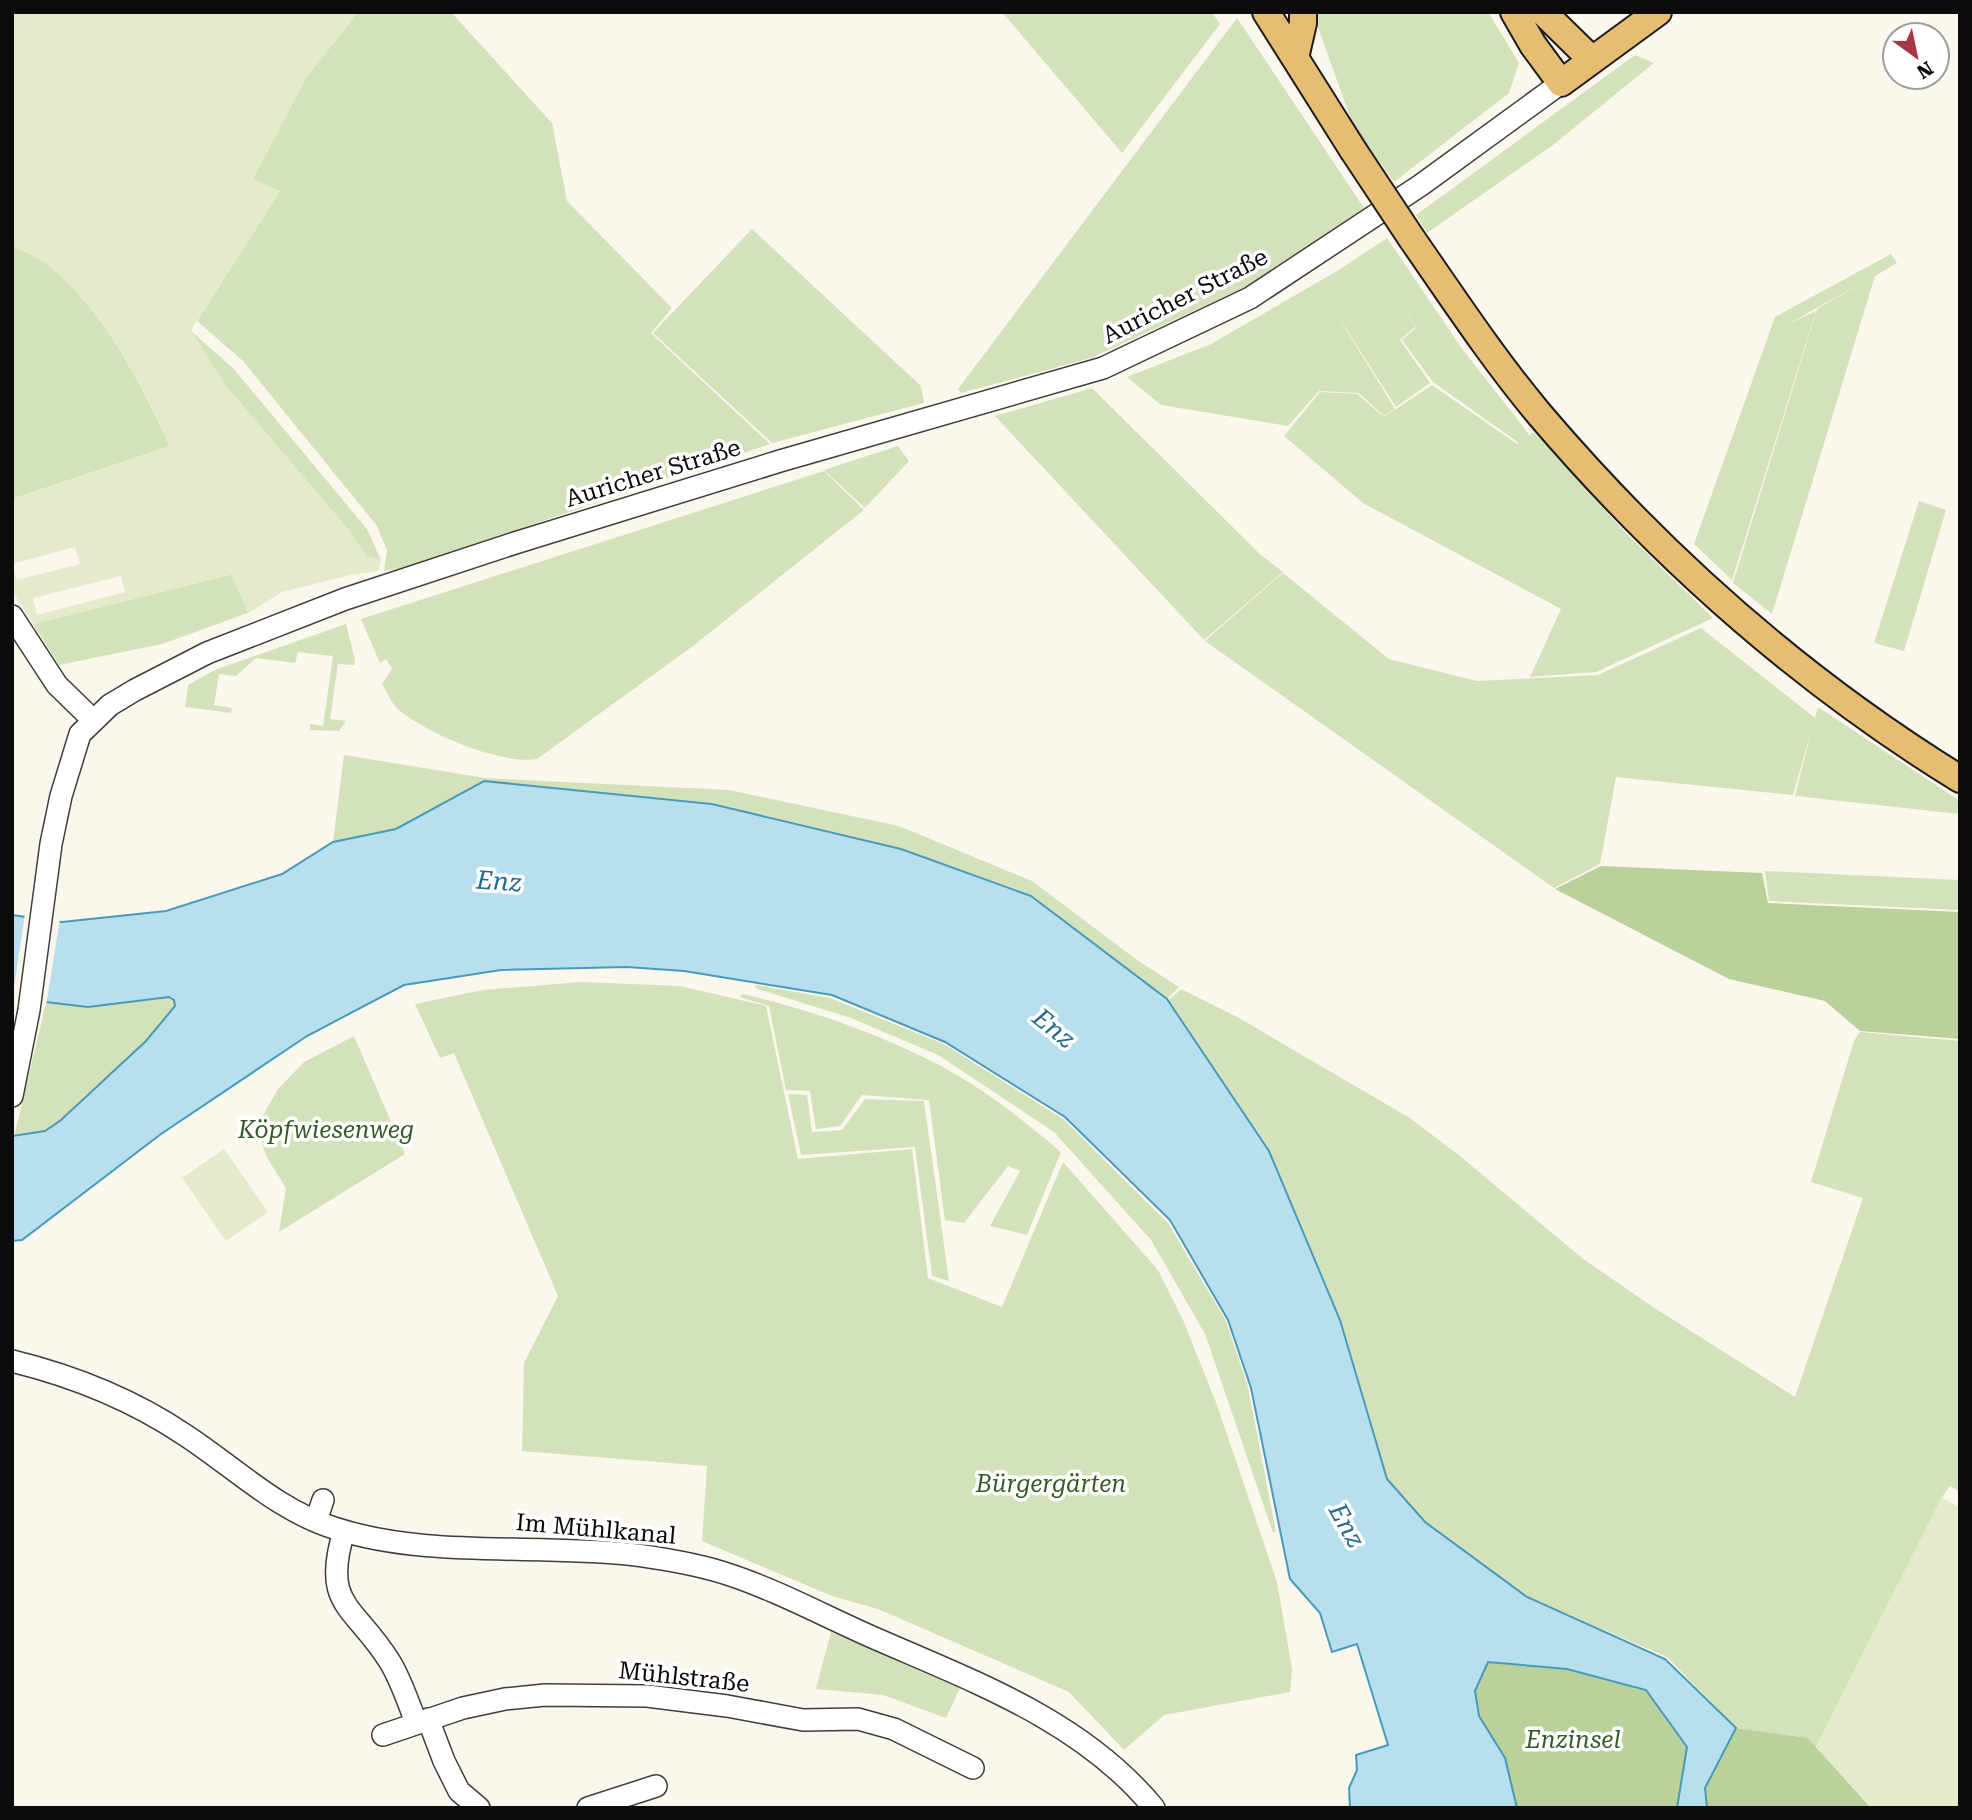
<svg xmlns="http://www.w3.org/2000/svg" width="1972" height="1820" font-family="'Roboto Serif',serif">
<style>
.green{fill:#d3e2ba}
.forest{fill:#bad19c}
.pitch{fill:#e3ebcb;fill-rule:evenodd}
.water{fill:#b7dfed;stroke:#489abb;stroke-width:2}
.pier{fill:#fcf7ec}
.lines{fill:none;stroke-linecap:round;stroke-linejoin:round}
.minor-casing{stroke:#3e3e3e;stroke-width:24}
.major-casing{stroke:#1c1c1c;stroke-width:30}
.minor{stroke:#fff;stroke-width:21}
.major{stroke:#e6bd72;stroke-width:26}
.major-bridge-casing{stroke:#1c1c1c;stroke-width:30;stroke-linecap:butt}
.major-bridge{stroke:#e6bd72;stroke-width:26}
.labels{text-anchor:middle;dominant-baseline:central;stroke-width:7;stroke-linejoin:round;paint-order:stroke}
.street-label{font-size:24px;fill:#0b0b0b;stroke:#fff}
.park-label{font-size:24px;font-style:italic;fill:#365a25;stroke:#fff}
.water-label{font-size:26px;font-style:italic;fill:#266b8c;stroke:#fff}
</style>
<rect width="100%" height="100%" fill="#fcf7ec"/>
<!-- green -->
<path class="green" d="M 358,12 L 451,12 L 552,123 L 567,201 L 672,308 L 651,333 L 770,444 L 407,567 L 384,571 L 387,551 L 377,526 L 243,361 L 197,321 L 280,191 L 252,180 L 306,78 Z
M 1002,12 L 1212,12 L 1220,24 L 1122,153 Z
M 1316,12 L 1488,12 L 1519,63 L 1509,93 L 1394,182 L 1353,125 L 1315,19 Z
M 1237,18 L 1364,208 L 1242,289 L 1091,358 L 961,393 L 958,389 Z
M 1635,55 L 1654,63 L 1553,145 L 1427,233 L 1416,215 Z
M 752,229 L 921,386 L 924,403 L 772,443 L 653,333 Z
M 1387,238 L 1463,350 L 1529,434 L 1526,437 L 1534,432 L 1626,533 L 1713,618 L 1596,672 L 1530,677 L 1561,609 L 1363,503 L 1284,436 L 1320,392 L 1357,394 L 1384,417 L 1432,385 L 1517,444 L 1519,443 L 1433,382 L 1402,340 L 1416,328 L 1395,290 L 1415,327 L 1400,340 L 1430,383 L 1396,407 L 1331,305 L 1395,409 L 1384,416 L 1359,393 L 1319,391 L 1288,426 L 1161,405 L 1127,377 L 1211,344 L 1337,271 Z
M 12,245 C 23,251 36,256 46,263 C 105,311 138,379 170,446 L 12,499 Z
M 1891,254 L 1897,263 L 1875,276 L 1772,614 L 1733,583 L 1817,309 L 1867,280 L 1788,324 L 1816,311 L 1732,580 L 1694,544 L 1775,317 Z
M 190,330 L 234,369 L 367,529 L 381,560 L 366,556 L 352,534 L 225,385 Z
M 1092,388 L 1262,556 L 1283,572 L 1204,640 L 995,416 Z
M 898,446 L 909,461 L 865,508 L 824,470 Z
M 824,471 L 864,510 L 693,646 L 537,759 C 500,765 429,734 400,711 C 392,705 387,692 382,684 L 392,669 L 386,659 L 380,663 L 361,619 Z
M 1919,501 L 1946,510 L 1904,651 L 1874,643 Z
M 1283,573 L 1389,659 L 1477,681 L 1598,675 L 1701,628 L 1815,718 L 1818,707 L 1960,801 L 1960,814 L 1795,796 L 1812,728 L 1793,795 L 1616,777 L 1600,864 L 1554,888 L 1205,641 Z
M 232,574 L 248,613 L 162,644 L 59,665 L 33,624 Z
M 346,624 L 355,660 L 354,665 L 338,664 L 330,719 L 346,721 L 339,731 L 310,730 L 310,724 L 323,726 L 333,656 L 298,652 L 295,663 L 256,658 L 236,676 L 219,674 L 214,705 L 232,708 L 231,713 L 185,707 L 188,685 L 215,670 Z
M 344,755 L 485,778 L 729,790 L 899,826 L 1032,881 L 1137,960 L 1179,987 L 1167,999 L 1032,895 L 900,848 L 713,803 L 485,781 L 396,829 L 333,842 Z
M 1765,871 L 1960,880 L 1960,910 L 1769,901 Z
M 581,982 L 680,986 L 766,1006 L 798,1159 L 912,1149 L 928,1278 L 1002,1307 L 1063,1162 L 1158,1270 L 1183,1320 L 1217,1405 L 1277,1582 L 1292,1669 L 1290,1692 L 1164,1715 L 1124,1750 L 1069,1692 L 878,1609 L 832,1596 L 702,1541 L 707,1466 L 522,1451 L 524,1363 L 558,1296 L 454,1053 L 440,1058 L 415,1004 L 483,990 Z
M 756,985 L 830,998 L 944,1044 L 1063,1119 L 1168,1223 L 1226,1321 L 1248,1387 L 1276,1532 L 1273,1533 L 1205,1334 L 1151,1240 L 1054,1132 L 938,1055 L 851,1018 L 755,988 Z
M 1181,989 L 1239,1018 L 1410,1118 L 1460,1156 L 1582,1258 L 1653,1307 L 1795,1397 L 1863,1198 L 1811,1182 L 1854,1041 L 1860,1032 L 1960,1041 L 1960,1492 L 1950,1486 L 1942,1497 L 1816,1747 L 1808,1738 L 1736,1728 L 1667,1657 L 1527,1597 L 1425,1522 L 1387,1479 L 1341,1320 L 1270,1151 L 1169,1000 Z
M 742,994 C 809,1009 877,1033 939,1065 C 980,1086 1026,1122 1061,1152 L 1027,1235 L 990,1226 L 1020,1171 L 1008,1166 L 964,1223 L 945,1220 L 929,1100 L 862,1095 L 840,1126 L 816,1129 L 810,1091 L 786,1090 L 769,1006 L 740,997 Z
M 169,997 L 174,1000 L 175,1006 L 146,1041 L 61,1120 L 45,1131 L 14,1137 L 46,1003 L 88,1007 Z
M 354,1036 L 405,1154 L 279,1232 L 286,1188 L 266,1156 L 257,1126 L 278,1089 L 304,1062 Z
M 788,1094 L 807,1095 L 812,1132 L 842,1130 L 865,1099 L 924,1101 L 949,1281 L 932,1276 L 915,1147 L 801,1155 Z
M 831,1632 L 960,1688 L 946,1718 L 883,1695 L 816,1689 Z"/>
<!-- forest -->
<path class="forest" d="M 1601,866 L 1762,873 L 1768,903 L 1960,912 L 1960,1039 L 1860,1031 L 1825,1001 L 1729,979 L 1555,889 Z
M 1488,1662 L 1567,1669 L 1646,1690 L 1687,1747 L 1677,1808 L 1517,1808 L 1505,1758 L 1479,1716 L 1475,1691 Z
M 1736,1728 L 1808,1738 L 1871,1808 L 1707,1808 L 1705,1789 Z"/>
<!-- pitch -->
<path class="pitch" d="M 12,12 L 358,12 L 306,78 L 253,179 L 280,191 L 191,330 L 225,385 L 352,534 L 366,556 L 381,560 L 378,571 L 350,575 L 282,592 L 248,613 L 231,574 L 33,624 L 12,591 L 12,565 L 17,580 L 80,564 L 75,547 L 12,564 L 12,499 L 170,446 C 139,379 105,311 46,263 C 36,256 23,251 12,245 ZM 121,576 L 125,592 L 37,615 L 33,598 Z
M 224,1149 L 268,1212 L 226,1241 L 182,1178 Z
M 1942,1497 L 1960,1508 L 1960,1808 L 1871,1808 L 1816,1747 Z"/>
<!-- water -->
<path class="water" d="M 484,781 L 712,804 L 901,849 L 1031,896 L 1167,999 L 1269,1151 L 1340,1320 L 1387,1479 L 1425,1522 L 1527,1597 L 1665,1659 L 1736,1728 L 1705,1788 L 1707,1808 L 1677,1808 L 1687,1747 L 1646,1690 L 1567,1669 L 1488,1662 L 1475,1691 L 1479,1716 L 1505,1758 L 1517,1808 L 1350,1808 L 1349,1788 L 1357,1770 L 1356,1755 L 1388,1745 L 1357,1644 L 1332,1652 L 1320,1613 L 1290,1579 L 1251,1388 L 1228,1320 L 1170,1220 L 1065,1117 L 945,1042 L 832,995 L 684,971 L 627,967 L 501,970 L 404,985 L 307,1036 L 161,1134 L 22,1240 L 12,1241 L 12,1136 L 45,1131 L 61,1120 L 146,1041 L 175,1006 L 174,1000 L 169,997 L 88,1007 L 12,998 L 12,915 L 62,922 L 166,911 L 282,874 L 333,842 L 396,829 Z"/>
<!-- pier -->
<path class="pier" d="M 25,914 L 60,919 L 46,1006 L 12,1001 Z"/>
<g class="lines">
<defs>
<path id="minor" d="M 12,616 L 57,685 L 93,720
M 12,1096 L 29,1010 L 51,844 L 61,796 L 80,734 L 110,705 L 135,690 L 207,653 L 345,599 L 515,543 L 780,461 L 1103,368 L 1250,298 L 1421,185 L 1561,83
M 12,1361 C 73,1376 133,1400 185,1435 C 234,1467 277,1510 334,1528 C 425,1558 533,1544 628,1554 C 660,1558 691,1563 721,1572 C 773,1588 822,1615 872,1637 C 972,1681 1082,1720 1154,1808
M 316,1521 L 323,1500
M 344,1531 C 321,1607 355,1605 390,1662 C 401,1680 408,1702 416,1722
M 428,1719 L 444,1761 L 459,1791 L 479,1808
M 383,1735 L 463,1708 L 505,1699 L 545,1695 L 647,1696 L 727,1706 L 803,1720 L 858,1719 L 894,1729 L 973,1768
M 588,1808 L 656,1786"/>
<path id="major" d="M 1266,12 L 1353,150
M 1514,12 L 1533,45 L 1561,83 L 1658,12
M 1543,12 L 1592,60
M 1295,58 L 1303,23 L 1303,12
M 1412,239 C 1453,298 1493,359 1540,415 C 1661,557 1801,681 1960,779"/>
</defs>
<!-- minor casing -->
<use href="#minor" class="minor-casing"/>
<!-- major casing -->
<use href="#major" class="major-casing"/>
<!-- minor -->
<use href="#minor" class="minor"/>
<!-- major -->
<use href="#major" class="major"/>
<defs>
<path id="major-bridge" d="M 1353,150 L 1412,239"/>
</defs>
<!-- major-bridge casing -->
<use href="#major-bridge" class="major-bridge-casing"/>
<!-- major-bridge -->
<use href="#major-bridge" class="major-bridge"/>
</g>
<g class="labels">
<!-- street labels -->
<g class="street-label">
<text transform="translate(1185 296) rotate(-27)">Auricher Straße</text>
<text transform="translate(653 473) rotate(-17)">Auricher Straße</text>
<text transform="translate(596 1529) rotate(5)">Im Mühlkanal</text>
<text transform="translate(684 1677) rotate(6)">Mühlstraße</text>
</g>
<!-- park labels -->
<g class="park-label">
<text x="326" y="1130">Köpfwiesenweg</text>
<text x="1051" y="1484">Bürgergärten</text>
<text x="1573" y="1740">Enzinsel</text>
</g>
<!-- water labels -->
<g class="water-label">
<text transform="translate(499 881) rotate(4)">Enz</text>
<text transform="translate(1054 1028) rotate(39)">Enz</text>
<text transform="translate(1347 1525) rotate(61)">Enz</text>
</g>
</g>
<!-- border -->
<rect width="1972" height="1820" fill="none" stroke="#0b0b0b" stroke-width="28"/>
<!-- north arrow -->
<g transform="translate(1916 56) rotate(147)"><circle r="33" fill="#ffffff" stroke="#9d9d9d" stroke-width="2"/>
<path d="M0-5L12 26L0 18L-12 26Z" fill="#a83649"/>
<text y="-10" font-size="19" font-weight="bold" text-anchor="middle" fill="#0b0b0b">N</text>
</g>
</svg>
